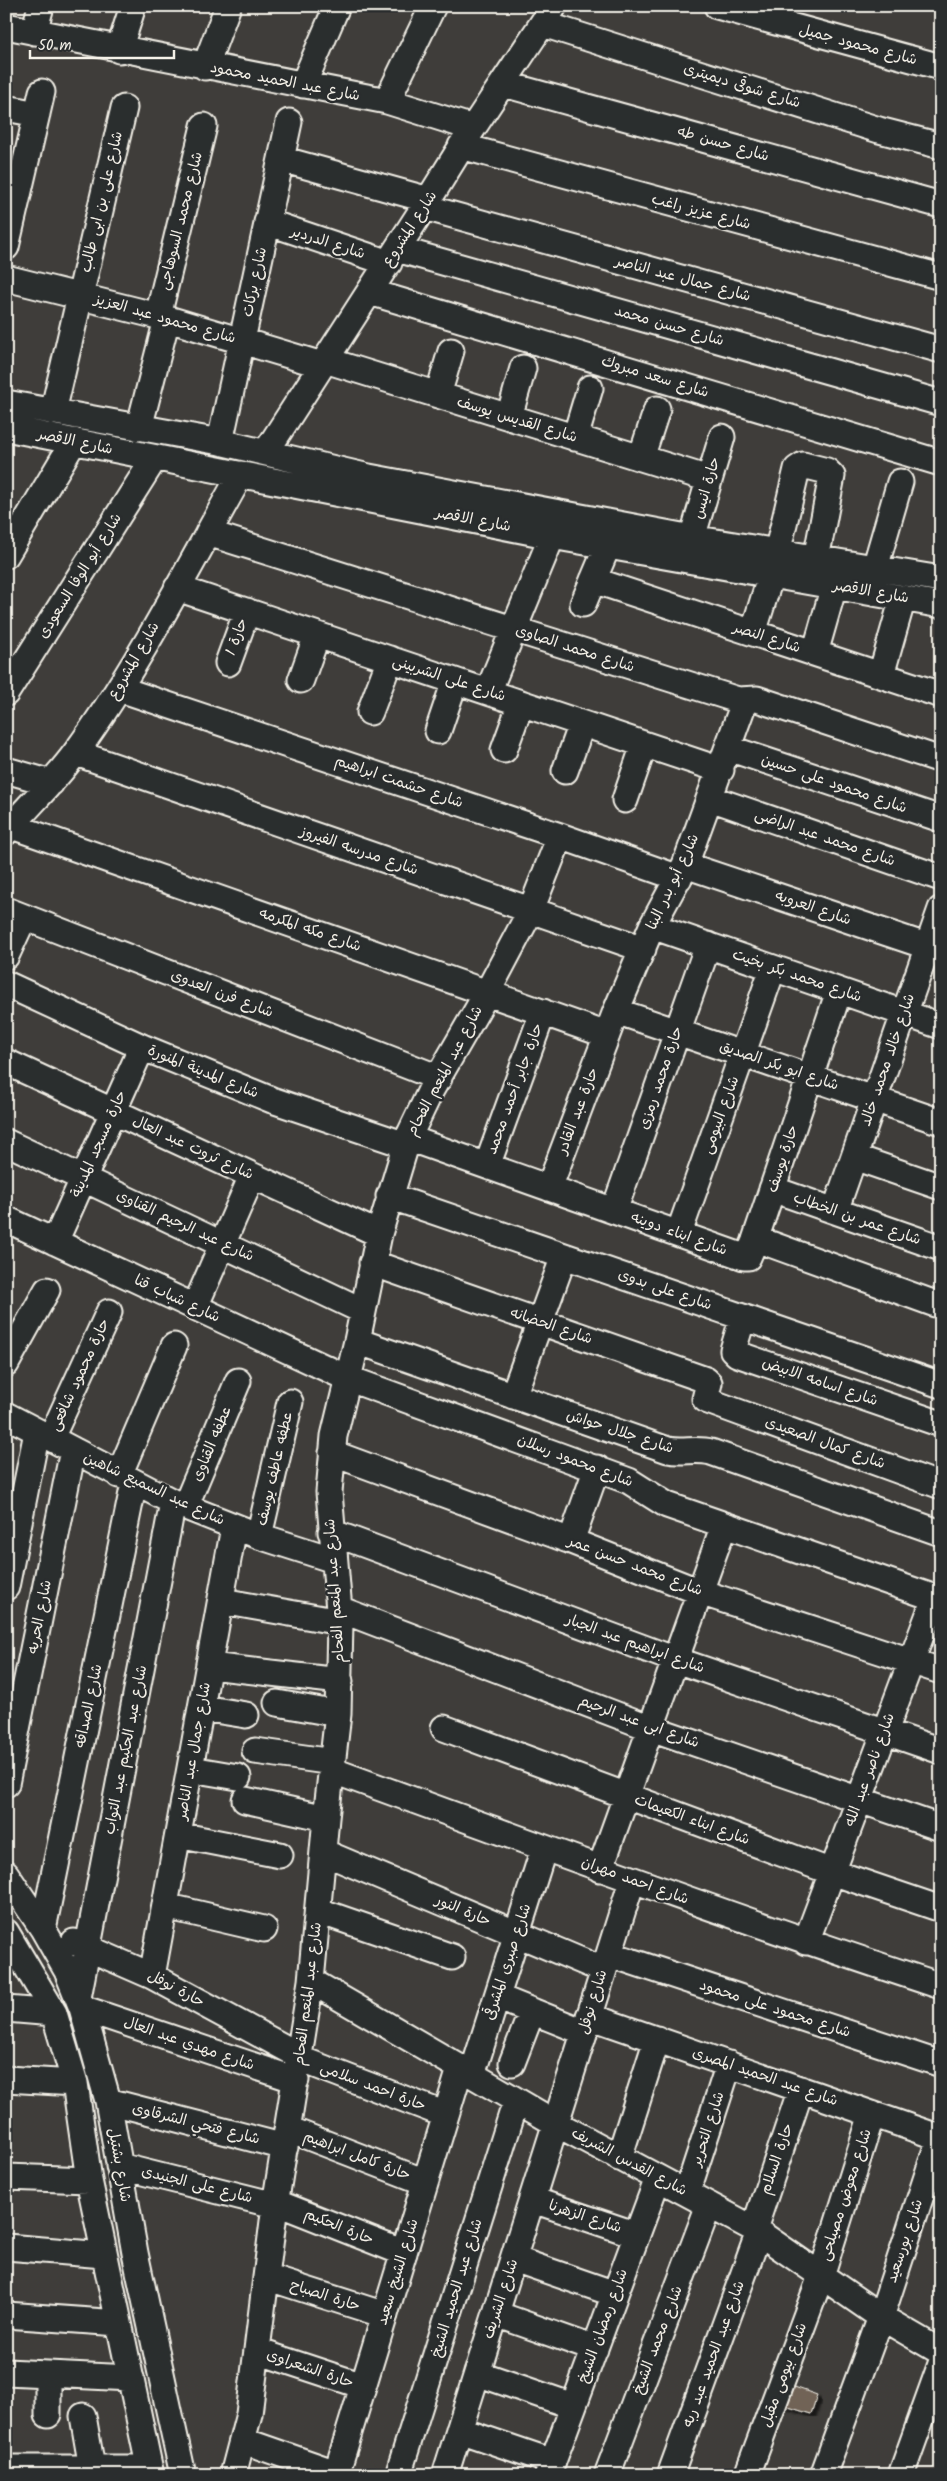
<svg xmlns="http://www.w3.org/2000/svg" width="947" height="2481" font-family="Kalam,'Playpen Sans Arabic',sans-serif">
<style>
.building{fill:#716357;stroke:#f4f1e8;filter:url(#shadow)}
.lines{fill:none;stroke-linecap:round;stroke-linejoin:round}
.minor-casing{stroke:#f4f1e8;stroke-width:29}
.minor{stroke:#2a2d2e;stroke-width:25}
.labels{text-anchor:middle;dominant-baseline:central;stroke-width:5;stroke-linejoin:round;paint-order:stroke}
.street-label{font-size:15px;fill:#f4f1e8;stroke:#2a2d2e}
</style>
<defs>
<filter id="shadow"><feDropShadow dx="4.5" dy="4.5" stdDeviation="1" flood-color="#0009"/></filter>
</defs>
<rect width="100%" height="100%" fill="#3f3d3a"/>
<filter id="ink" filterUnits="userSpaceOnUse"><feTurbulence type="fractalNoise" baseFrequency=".02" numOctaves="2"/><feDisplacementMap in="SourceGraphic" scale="10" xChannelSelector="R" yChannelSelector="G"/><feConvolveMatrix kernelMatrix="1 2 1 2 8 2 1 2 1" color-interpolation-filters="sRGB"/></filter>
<g filter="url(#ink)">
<!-- building -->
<path class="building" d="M 786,2384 L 817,2395 L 811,2414 L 779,2404 Z"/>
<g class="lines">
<defs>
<path id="minor" d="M 717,6 L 941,67
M 543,24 L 879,130 L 941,146
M 6,26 L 387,101 L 473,128
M 34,32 L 41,6
M 119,50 L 133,6
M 205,67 L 228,6
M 504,84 L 941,205
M 303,85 L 337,6
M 387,101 L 433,6
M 6,108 L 37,114
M 461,146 L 941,277
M 281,159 L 429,200
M 424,207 L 941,350
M 267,222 L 389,263
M 6,247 L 42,92
M 397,249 L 941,403
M 6,278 L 158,316 L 322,365
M 370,292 L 941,463
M 158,316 L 204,126
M 325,360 L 709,479
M 438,395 L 451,351
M 6,403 L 220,442 L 369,477 L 692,538 L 941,579
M 53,412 L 124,108
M 509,417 L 523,368
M 6,428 L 552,536 L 941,605
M 139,428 L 167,319
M 575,438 L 590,388
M 220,442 L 289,122
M 266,452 L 424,207 L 473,128 L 554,6
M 641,458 L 657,409
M 208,533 L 738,700 L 757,699 L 941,760
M 692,538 L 722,437
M 777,553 L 797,469 L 803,465 L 827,471 L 832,476 L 816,559
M 6,555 L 74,441
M 875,568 L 900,482
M 593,580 L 941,695
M 177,588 L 721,770
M 583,604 L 608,545
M 753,633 L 771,575
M 815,653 L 834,586
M 228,663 L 247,611
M 881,675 L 903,598
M 301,680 L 317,635
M 120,689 L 560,836 L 679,878
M 488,692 L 552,536
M 6,693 L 154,459
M 370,712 L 390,659
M 438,731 L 455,681
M 728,748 L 941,819
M 504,750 L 521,703
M 76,753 L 643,949
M 6,770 L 51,783
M 565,771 L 582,724
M 710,798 L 941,878
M 625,800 L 644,745
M 12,826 L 607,1035
M 6,832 C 29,805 55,781 76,752 C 139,665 188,568 241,474
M 685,865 L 941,951
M 6,910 L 439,1078
M 652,926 L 941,1026
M 6,956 L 24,917
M 6,984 L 142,1047 L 272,1100 L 406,1145
M 616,1011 L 941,1122
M 6,1062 L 379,1234
M 408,1138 L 744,1257 L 748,1257 L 754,1243 L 759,1240 L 941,1306
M 6,1142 L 363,1311
M 854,1157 L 941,1187
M 487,1166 L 543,1012
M 549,1188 L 616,1011 L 652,926 L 685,865 L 745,700
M 772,1189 L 941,1248
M 389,1196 L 941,1385
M 614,1211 L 708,945
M 835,1211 L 941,909
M 6,1219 L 347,1378 L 629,1481 L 667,1505 L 941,1600
M 679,1233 L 773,968
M 755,1240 L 839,991
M 55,1242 L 142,1047
M 372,1263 L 706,1380 L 709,1383 L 705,1399 L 708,1401 L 941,1486
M 195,1307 L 252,1176
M 743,1317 L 733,1350 L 737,1354 L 941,1424
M 357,1341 L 668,1450 C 683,1453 696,1448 711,1452 L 941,1533
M 6,1364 L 47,1290
M 513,1396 L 564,1256
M 6,1415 L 173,1502 L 259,1536 L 334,1560
M 51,1438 L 109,1312
M 332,1453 L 571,1541 L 700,1592 L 941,1671
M 119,1475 L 174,1346
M 185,1507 L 238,1381
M 331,1532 L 676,1660 L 941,1751
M 259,1536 L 290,1402
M 571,1541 L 597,1468
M 6,1587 L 37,1432
M 222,1601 L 340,1622
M 339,1609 L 651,1728 L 941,1828
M 210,1666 L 340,1681
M 277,1703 L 338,1714
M 202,1708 L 246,1715
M 444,1728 L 832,1872 L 941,1909
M 255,1751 L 333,1762
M 191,1769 L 238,1777
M 331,1770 C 534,1844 736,1919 941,1986
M 6,1784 L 73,1450
M 245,1800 L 326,1818
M 178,1835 L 280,1855
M 323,1852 L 603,1970
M 600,1869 L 724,1525
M 6,1874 L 43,1929 L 67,1971 L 82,2008 L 108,2101 L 135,2253 L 183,2475
M 165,1906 L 264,1929
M 319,1911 L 452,1957
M 43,1929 L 134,1483
M 6,1932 L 54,2013 L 75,2083 L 89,2180 L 151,2475
M 74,1942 L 152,1976 L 300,2056
M 806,1942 L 935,1598
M 609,1954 L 941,2064
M 152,1976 L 234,1527
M 311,1981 L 557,2124 L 754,2229 L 881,2317 L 941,2352
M 497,1997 L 584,2032
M 78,1998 L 173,1502
M 82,2008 L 296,2080
M 6,2009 L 54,2013
M 589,2016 L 941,2138
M 300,2059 L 446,2115
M 512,2063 L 532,2011
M 472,2075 L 544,1848
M 6,2079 L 75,2083
M 108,2101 L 285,2147
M 288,2129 L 425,2182
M 619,2158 L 657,2039
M 119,2166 L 275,2205
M 6,2177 L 89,2180
M 687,2193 L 729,2064
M 533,2200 L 637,2235
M 275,2202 L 404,2253
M 754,2229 L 801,2089
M 6,2247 L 104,2255
M 514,2259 L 615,2294
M 266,2277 L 385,2315
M 496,2314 L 595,2349
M 6,2315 L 119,2323
M 257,2351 L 363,2386
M 6,2372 L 131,2378
M 477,2373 L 573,2406
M 48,2415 L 48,2374
M 83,2416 L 92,2468
M 459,2430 L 553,2462
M 244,2441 L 336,2473
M 6,2468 L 149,2468
M 233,2475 L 249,2414 L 275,2205 L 311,1981 L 326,1818 L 338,1714 L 340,1622 L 329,1492 L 334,1436 L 357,1341 L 379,1234 L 408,1138 L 431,1090 L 487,993 L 531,910 L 560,836
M 336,2475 L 460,2069
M 398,2475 L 516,2101
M 445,2475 L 632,1881
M 548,2475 L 658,2178
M 607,2475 L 709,2205
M 670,2475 L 759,2232
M 747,2475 L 821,2276 L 872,2114
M 823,2475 L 881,2317 L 940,2137
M 901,2475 L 941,2364"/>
</defs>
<!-- minor casing -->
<use href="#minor" class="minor-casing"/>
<!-- minor -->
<use href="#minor" class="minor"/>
</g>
</g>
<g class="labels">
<!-- street labels -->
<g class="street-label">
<text transform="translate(858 45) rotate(15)">شارع محمود جميل</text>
<text transform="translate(285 82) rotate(11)">شارع عبد الحميد محمود</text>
<text transform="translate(742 86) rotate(17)">شارع شوقى ديميترى</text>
<text transform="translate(723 144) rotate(16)">شارع حسن طه</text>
<text transform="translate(102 202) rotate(-77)">شارع على بن ابى طالب</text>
<text transform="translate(701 212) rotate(15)">شارع عزيز راغب</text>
<text transform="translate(181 221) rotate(-76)">شارع محمد السوهاجى</text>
<text transform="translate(410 229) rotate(-57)">شارع المشروع</text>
<text transform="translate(328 243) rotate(18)">شارع الدردير</text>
<text transform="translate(683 279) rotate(15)">شارع جمال عبد الناصر</text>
<text transform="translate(255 282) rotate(-78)">شارع بركات</text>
<text transform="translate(165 319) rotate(16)">شارع محمود عبد العزيز</text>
<text transform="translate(669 326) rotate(16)">شارع حسن محمد</text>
<text transform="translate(655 377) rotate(17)">شارع سعد مبروك</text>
<text transform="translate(517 420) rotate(17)">شارع القديس يوسف</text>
<text transform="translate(75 442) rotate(12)">شارع الاقصر</text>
<text transform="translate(707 488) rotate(-74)">حارة انيس</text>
<text transform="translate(473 520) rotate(11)">شارع الاقصر</text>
<text transform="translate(80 576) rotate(-58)">شارع أبو الوفا السعودى</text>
<text transform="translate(871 592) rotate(10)">شارع الاقصر</text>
<text transform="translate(237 637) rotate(-70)">حارة 1</text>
<text transform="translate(767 638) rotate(18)">شارع النصر</text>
<text transform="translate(575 649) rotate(18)">شارع محمد الصاوى</text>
<text transform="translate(134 661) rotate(-60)">شارع المشروع</text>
<text transform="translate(449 679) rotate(18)">شارع على الشربينى</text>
<text transform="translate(399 782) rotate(19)">شارع حشمت ابراهيم</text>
<text transform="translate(834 784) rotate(19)">شارع محمود على حسين</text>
<text transform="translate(825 838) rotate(19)">شارع محمد عبد الراضى</text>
<text transform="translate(359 851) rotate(19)">شارع مدرسه الفيروز</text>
<text transform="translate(673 882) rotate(-65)">شارع أبو بدر البنا</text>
<text transform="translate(813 908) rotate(19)">شارع العروبه</text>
<text transform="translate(310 930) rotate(19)">شارع مكه المكرمه</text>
<text transform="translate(797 976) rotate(19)">شارع محمد بكر بخيت</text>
<text transform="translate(222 994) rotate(21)">شارع فرن العدوى</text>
<text transform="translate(888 1060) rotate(-71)">شارع خالد محمد خالد</text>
<text transform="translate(779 1066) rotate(19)">شارع ابو بكر الصديق</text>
<text transform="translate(445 1071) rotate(-62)">شارع عبد المنعم الفحام</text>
<text transform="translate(203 1072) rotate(22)">شارع المدينة المنورة</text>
<text transform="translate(661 1078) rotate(-71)">حارة محمد رمزى</text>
<text transform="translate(515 1089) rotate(-70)">حارة جابر أحمد محمد</text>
<text transform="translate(578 1111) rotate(-69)">حارة عبد القادر</text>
<text transform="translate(721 1115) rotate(-70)">شارع البيومى</text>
<text transform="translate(99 1144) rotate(-66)">حارة مسجد المدينة</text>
<text transform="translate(193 1148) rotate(25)">شارع ثروت عبد العال</text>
<text transform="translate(783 1159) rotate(-72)">حارة يوسف</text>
<text transform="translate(857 1219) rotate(19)">شارع عمر بن الخطاب</text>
<text transform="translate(185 1226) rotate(25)">شارع عبد الرحيم القناوى</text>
<text transform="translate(679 1234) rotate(20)">شارع ابناء دوينه</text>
<text transform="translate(665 1290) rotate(19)">شارع على بدوى</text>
<text transform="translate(177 1299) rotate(25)">شارع شباب قنا</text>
<text transform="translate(551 1326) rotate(19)">شارع الحضانه</text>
<text transform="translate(80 1375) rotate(-65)">حارة محمود شافعى</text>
<text transform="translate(820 1382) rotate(19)">شارع اسامه الابيض</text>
<text transform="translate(620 1432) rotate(18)">شارع جلال حواش</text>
<text transform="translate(825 1443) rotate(20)">شارع كمال الصعيدى</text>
<text transform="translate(212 1444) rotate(-67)">عطفه القناوى</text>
<text transform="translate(575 1461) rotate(21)">شارع محمود رسلان</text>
<text transform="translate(275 1469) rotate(-77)">عطفه عاطف يوسف</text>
<text transform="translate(154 1489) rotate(25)">شارع عبد السميع شاهين</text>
<text transform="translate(635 1566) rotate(21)">شارع محمد حسن عمر</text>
<text transform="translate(335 1591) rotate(-94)">شارع عبد المنعم الفحام</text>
<text transform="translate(40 1617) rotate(-79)">شارع الحريه</text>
<text transform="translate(635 1644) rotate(20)">شارع ابراهيم عبد الجبار</text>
<text transform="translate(89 1706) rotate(-78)">شارع الصداقه</text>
<text transform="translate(639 1722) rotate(20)">شارع ابى عبد الرحيم</text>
<text transform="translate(126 1750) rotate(-79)">شارع عبد الحكيم عبد التواب</text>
<text transform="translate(194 1751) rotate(-80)">شارع جمال عبد الناصر</text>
<text transform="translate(870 1770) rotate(-70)">شارع ناصر عبد الله</text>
<text transform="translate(692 1820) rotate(20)">شارع ابناء الكعيمات</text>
<text transform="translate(635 1881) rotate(20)">شارع احمد مهران</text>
<text transform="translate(463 1911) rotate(23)">حارة النور</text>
<text transform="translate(508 1962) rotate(-72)">شارع صبرى المشرقى</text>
<text transform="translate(176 1989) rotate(28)">حارة نوفل</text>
<text transform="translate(308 1994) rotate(-83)">شارع عبد المنعم الفحام</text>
<text transform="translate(593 2002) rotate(-73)">شارع نوفل</text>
<text transform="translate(775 2009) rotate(18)">شارع محمود على محمود</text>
<text transform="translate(189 2044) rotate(19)">شارع مهدي عبد العال</text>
<text transform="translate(765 2077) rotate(19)">شارع عبد الحميد المصرى</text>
<text transform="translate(373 2087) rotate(21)">حارة احمد سلامى</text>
<text transform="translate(196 2124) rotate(14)">شارع فتحي الشرقاوى</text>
<text transform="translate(708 2129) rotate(-72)">شارع التحرير</text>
<text transform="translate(357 2156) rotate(21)">حارة كامل ابراهيم</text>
<text transform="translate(777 2159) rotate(-71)">حارة السلام</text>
<text transform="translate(629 2162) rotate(28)">شارع القدس الشريف</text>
<text transform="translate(119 2165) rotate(80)">شارع بشتيل</text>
<text transform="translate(197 2185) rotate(14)">شارع على الجنيدى</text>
<text transform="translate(846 2195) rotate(-72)">شارع معوض مصيلحى</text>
<text transform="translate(585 2217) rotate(18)">شارع الزهرنا</text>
<text transform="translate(339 2227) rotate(22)">حارة الحكيم</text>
<text transform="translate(905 2241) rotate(-72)">شارع بورسعيد</text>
<text transform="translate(398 2272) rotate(-73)">شارع الشيخ سعيد</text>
<text transform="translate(457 2288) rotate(-73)">شارع عبد الحميد الشيخ</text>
<text transform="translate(325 2296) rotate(18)">حارة الصباح</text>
<text transform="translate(501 2299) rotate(-72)">شارع الشريف</text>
<text transform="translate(603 2326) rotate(-70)">شارع رمضان الشيخ</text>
<text transform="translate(658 2340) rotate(-69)">شارع محمد الشيخ</text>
<text transform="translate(714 2354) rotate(-70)">شارع عبد الحميد عبد ربه</text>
<text transform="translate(310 2369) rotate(19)">حارة الشعراوى</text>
<text transform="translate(784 2375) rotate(-70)">شارع بيومى مقبل</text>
</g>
</g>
<!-- margin -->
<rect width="947" height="2481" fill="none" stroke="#2a2d2e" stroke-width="25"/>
<rect x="12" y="12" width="922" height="2456" fill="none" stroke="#f4f1e8" stroke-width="2" filter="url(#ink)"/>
<!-- scale -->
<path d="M30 50v8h144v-8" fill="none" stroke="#f4f1e8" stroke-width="2.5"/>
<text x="38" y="50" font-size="15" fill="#f4f1e8" stroke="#2a2d2e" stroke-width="4" paint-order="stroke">50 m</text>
</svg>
